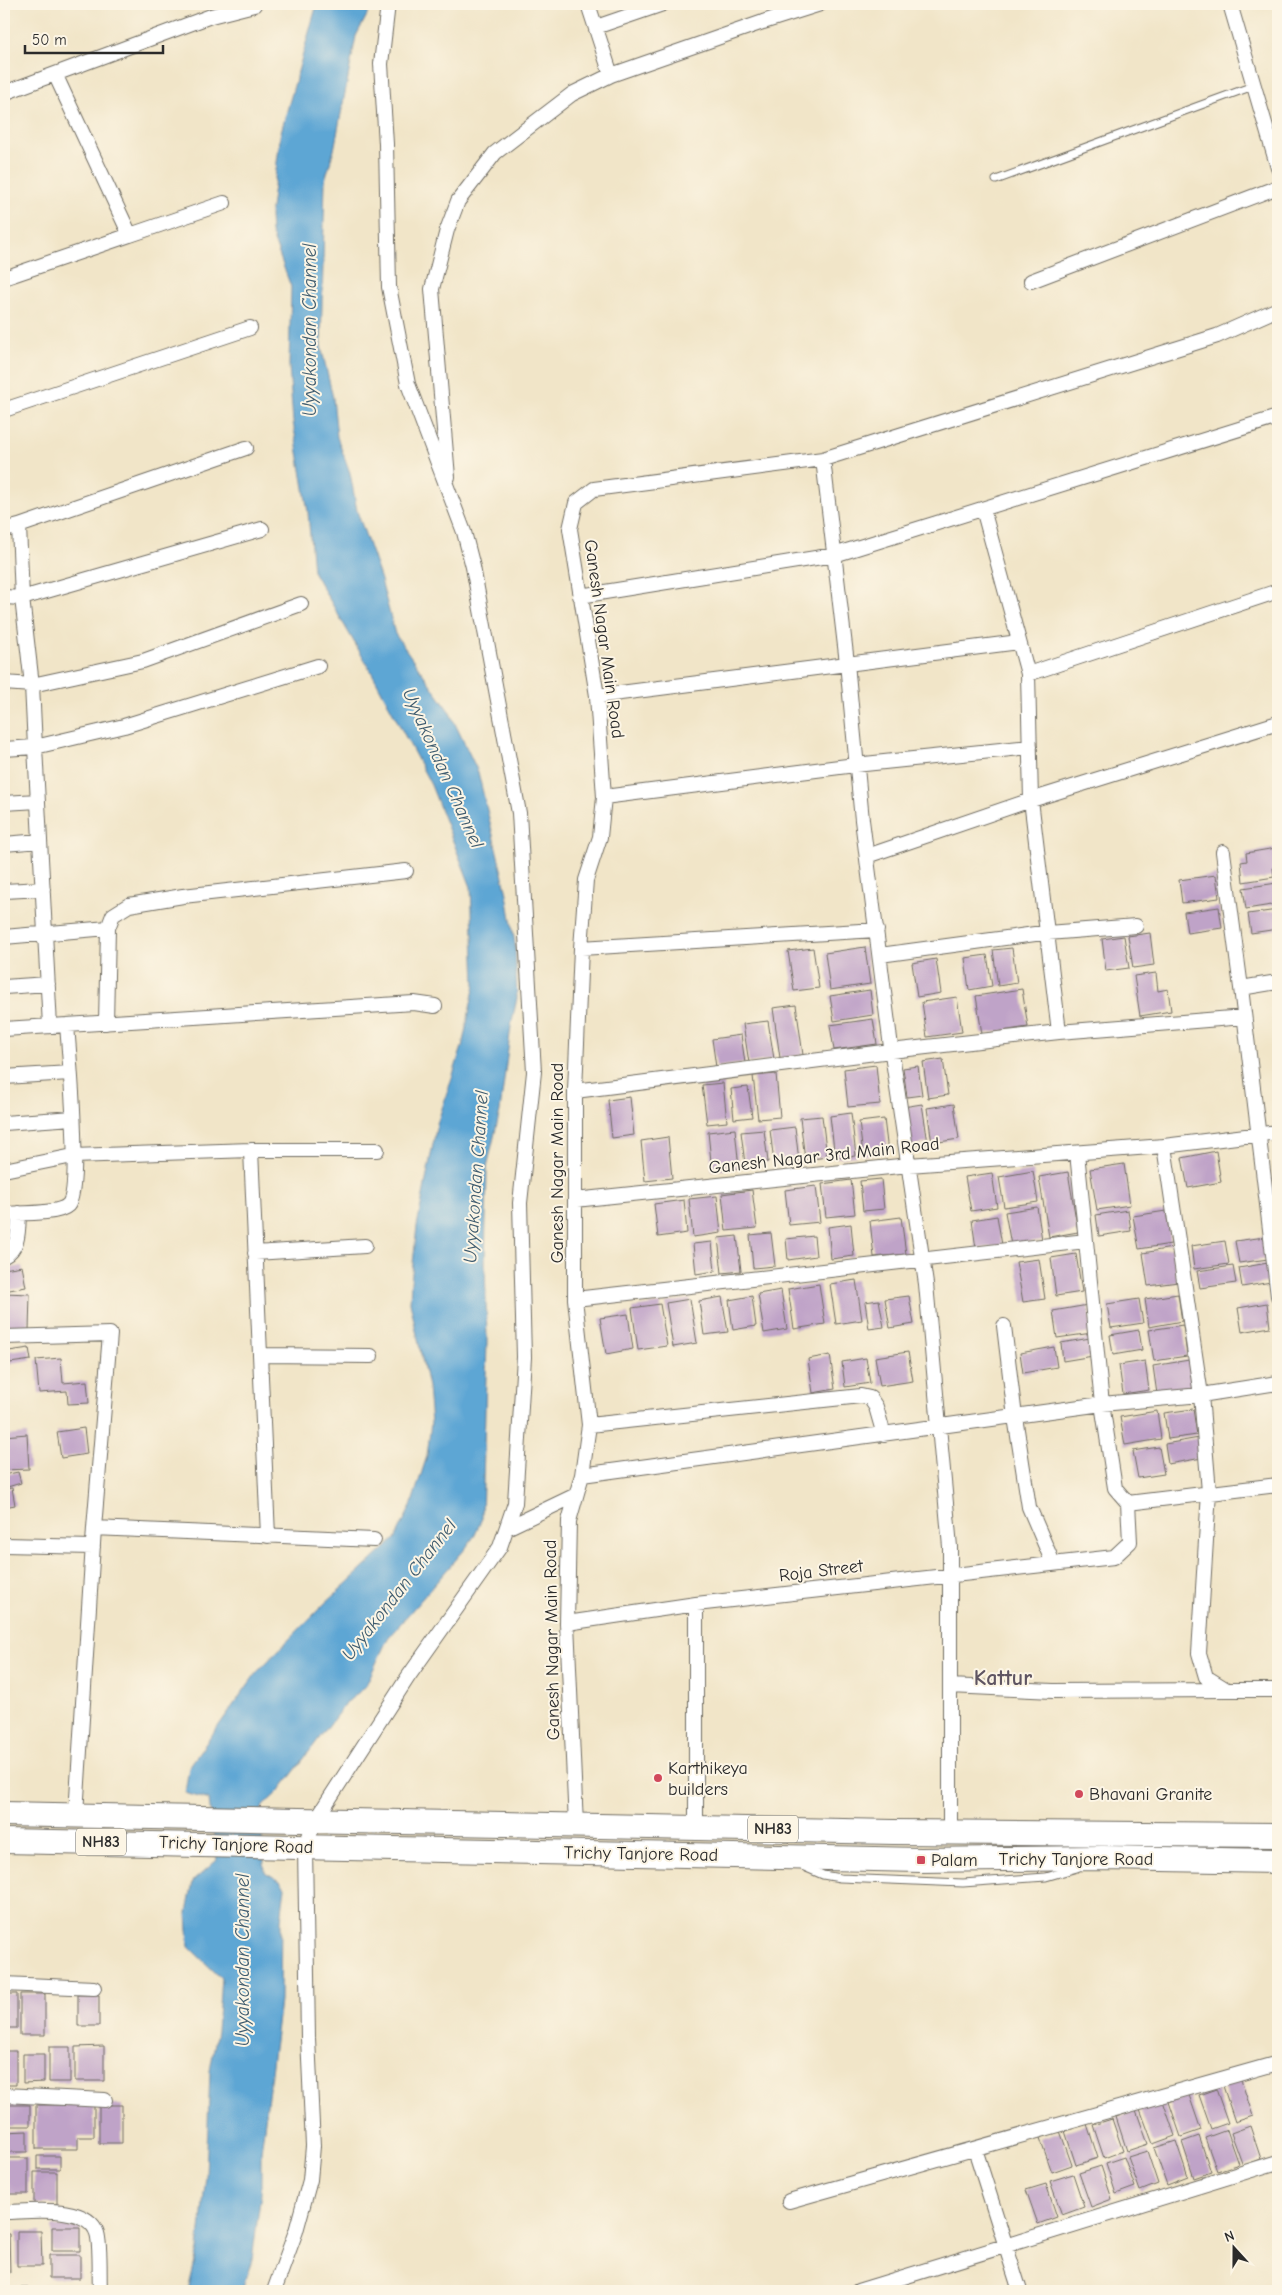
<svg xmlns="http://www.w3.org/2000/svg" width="1282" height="2295" font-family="'Comic Neue',sans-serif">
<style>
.water{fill:#5da6d4;stroke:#446880}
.building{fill:#bfa3c8}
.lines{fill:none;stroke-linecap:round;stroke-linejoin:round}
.service-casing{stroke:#706c62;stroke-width:9}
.minor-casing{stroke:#706c62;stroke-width:16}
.trunk-casing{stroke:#706c62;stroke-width:26}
.service{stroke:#fff;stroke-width:7}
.minor{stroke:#fff;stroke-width:14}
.trunk{stroke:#fff;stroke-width:24}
.poi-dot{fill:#d1495b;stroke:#fcf5e5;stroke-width:2}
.labels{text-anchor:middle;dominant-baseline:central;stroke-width:4;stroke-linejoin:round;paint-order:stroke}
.shield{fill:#fcf5e5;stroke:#6a6863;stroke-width:1}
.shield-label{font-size:16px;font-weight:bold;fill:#2b2b2b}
.street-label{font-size:18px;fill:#2b2b2b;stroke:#fcf5e5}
.poi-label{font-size:18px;fill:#2b2b2b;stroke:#fcf5e5;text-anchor:start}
.water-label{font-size:19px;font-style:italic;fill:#3f5c6f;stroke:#fcf5e5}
.district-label{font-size:22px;font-weight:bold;fill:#5f5562;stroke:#fcf5e5}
</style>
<rect width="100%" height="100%" fill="#fcf5e5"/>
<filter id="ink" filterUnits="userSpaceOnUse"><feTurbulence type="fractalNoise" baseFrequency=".02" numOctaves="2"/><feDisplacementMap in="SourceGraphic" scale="10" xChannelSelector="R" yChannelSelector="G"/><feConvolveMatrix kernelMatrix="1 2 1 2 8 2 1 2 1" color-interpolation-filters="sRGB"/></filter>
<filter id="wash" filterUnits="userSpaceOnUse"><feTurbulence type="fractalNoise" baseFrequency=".0096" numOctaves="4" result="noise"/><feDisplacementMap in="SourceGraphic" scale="20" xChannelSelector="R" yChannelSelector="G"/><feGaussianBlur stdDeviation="1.12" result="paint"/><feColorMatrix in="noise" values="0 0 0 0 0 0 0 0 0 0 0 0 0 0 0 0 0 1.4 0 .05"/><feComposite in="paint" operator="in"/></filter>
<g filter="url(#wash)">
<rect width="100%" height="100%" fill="#f1e5c8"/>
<!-- water -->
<path class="water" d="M 317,4 L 373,4 L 356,36 L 334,150 L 325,180 L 321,346 L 333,398 L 337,437 L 350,473 L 357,511 L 381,580 L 395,634 L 449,711 L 478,772 L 507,894 L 515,944 L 517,998 L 511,1026 L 500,1111 L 487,1167 L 485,1263 L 487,1341 L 482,1518 L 475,1535 L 465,1549 L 388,1638 L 365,1687 L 345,1704 L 281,1789 L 263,1806 L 260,1814 L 265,1872 L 280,1881 L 285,1887 L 281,1920 L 280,2001 L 261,2152 L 261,2193 L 252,2259 L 242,2291 L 188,2291 L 198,2249 L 206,2176 L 210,2071 L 217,2031 L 221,1978 L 189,1947 L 187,1913 L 193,1881 L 217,1860 L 209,1800 L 185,1793 L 189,1767 L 257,1672 L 323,1605 L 395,1539 L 411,1506 L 427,1456 L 431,1423 L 428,1387 L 410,1302 L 411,1282 L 417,1226 L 437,1124 L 462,1047 L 475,984 L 471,887 L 431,785 L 372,673 L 313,571 L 308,512 L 293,422 L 289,366 L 291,287 L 271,232 L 270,216 L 281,132 Z"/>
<g id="blocks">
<!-- building -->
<path class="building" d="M 1276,848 L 1278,867 L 1273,868 L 1274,877 L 1243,882 L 1241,862 L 1247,861 L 1246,853 Z
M 1216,875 L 1219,898 L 1182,903 L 1179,880 Z
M 1277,883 L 1278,904 L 1246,909 L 1243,888 Z
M 1219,907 L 1222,928 L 1187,933 L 1184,912 Z
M 1278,910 L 1278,929 L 1251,933 L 1248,914 Z
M 1150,933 L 1154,965 L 1133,968 L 1128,936 Z
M 1124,936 L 1129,968 L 1106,971 L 1102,939 Z
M 865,947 L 870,984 L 830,990 L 825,953 Z
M 813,948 L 819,988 L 794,991 L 788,951 Z
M 1012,948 L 1017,983 L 998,986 L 993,950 Z
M 987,955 L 992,986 L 969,990 L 965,958 Z
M 936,959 L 941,993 L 917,997 L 912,963 Z
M 1156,973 L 1158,991 L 1168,989 L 1171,1011 L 1140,1016 L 1134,976 Z
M 1022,989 L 1028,1027 L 982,1034 L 976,996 Z
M 870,990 L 873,1015 L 834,1021 L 830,996 Z
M 957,997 L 962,1032 L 927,1037 L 922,1002 Z
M 796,1005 L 803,1055 L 780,1058 L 773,1008 Z
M 873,1019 L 877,1044 L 834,1050 L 830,1025 Z
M 768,1021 L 774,1059 L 749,1063 L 743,1024 Z
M 741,1035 L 745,1063 L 716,1067 L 712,1039 Z
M 943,1059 L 948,1095 L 928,1098 L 923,1062 Z
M 876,1065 L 880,1104 L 848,1107 L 844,1069 Z
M 918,1066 L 922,1095 L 907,1097 L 903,1068 Z
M 776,1074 L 780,1117 L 758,1119 L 753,1076 Z
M 723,1083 L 727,1122 L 707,1124 L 702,1085 Z
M 748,1087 L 752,1117 L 734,1119 L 731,1089 Z
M 630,1097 L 634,1135 L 612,1138 L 608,1100 Z
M 922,1104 L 928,1143 L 908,1146 L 903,1107 Z
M 954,1104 L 959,1139 L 932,1143 L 927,1108 Z
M 851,1113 L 856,1156 L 835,1158 L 830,1116 Z
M 822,1116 L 827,1157 L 805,1160 L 800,1118 Z
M 884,1119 L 888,1152 L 863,1155 L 859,1122 Z
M 795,1127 L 799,1161 L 774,1163 L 770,1130 Z
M 735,1129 L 739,1168 L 712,1171 L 708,1132 Z
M 764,1130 L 768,1162 L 745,1164 L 741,1132 Z
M 668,1137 L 672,1178 L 645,1181 L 641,1141 Z
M 1216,1151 L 1221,1182 L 1188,1188 L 1182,1158 Z
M 1124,1164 L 1130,1205 L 1097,1210 L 1090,1169 Z
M 1033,1171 L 1038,1202 L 1004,1207 L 999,1177 Z
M 1068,1172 L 1078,1232 L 1049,1237 L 1039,1177 Z
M 992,1173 L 997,1207 L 971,1211 L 965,1177 Z
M 881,1179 L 884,1209 L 863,1211 L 860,1181 Z
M 851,1180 L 855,1214 L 826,1217 L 822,1184 Z
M 816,1186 L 820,1222 L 789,1225 L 785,1190 Z
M 752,1190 L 757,1228 L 726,1231 L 722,1194 Z
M 717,1196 L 721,1233 L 693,1237 L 689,1199 Z
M 684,1200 L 687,1233 L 658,1237 L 654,1204 Z
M 1037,1207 L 1042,1240 L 1011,1245 L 1005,1212 Z
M 1128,1210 L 1131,1231 L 1099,1236 L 1096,1215 Z
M 1166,1211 L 1171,1244 L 1139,1249 L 1133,1216 Z
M 997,1216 L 1002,1245 L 976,1249 L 972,1220 Z
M 901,1217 L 906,1254 L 874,1257 L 870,1221 Z
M 851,1224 L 854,1256 L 831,1259 L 828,1227 Z
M 771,1233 L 775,1266 L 753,1268 L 750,1235 Z
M 737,1236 L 741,1271 L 722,1273 L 718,1238 Z
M 814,1236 L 816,1256 L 788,1260 L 786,1239 Z
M 1265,1237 L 1268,1259 L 1239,1263 L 1235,1241 Z
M 1225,1241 L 1229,1264 L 1194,1269 L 1191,1246 Z
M 712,1242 L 715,1271 L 696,1274 L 693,1244 Z
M 1172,1248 L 1178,1282 L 1148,1286 L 1143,1253 Z
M 1076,1254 L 1082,1292 L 1056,1296 L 1051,1258 Z
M 1039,1259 L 1045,1299 L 1023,1302 L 1016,1262 Z
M 1268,1263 L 1271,1282 L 1242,1287 L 1239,1268 Z
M 22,1266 L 26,1287 L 4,1291 L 4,1269 Z
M 1233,1266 L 1236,1283 L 1200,1288 L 1197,1271 Z
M 856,1280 L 862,1320 L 836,1324 L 830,1284 Z
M 819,1284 L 825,1324 L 794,1329 L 788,1289 Z
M 781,1290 L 787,1329 L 764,1333 L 758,1294 Z
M 4,1293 L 30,1294 L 29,1330 L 4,1330 Z
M 1178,1294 L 1182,1321 L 1149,1327 L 1145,1299 Z
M 752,1296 L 756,1326 L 733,1330 L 729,1300 Z
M 909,1296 L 914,1324 L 890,1328 L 885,1299 Z
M 722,1297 L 728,1332 L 704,1335 L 699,1301 Z
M 690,1299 L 697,1343 L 673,1347 L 666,1303 Z
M 1139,1299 L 1143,1323 L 1111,1328 L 1107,1304 Z
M 879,1300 L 884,1327 L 869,1329 L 865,1302 Z
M 1267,1303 L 1270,1327 L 1242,1332 L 1238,1308 Z
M 660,1304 L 667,1346 L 638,1350 L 632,1308 Z
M 1088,1305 L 1092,1333 L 1057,1338 L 1053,1311 Z
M 628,1314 L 633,1349 L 606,1354 L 600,1318 Z
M 1183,1325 L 1187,1356 L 1154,1361 L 1149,1330 Z
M 1139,1330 L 1142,1350 L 1113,1355 L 1110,1335 Z
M 1090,1338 L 1093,1356 L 1063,1361 L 1061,1343 Z
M 4,1346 L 10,1366 L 4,1368 Z
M 1054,1347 L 1057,1367 L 1023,1373 L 1020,1353 Z
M 29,1348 L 31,1360 L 10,1363 L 9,1351 Z
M 908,1352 L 913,1381 L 880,1386 L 875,1357 Z
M 830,1355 L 835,1389 L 813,1393 L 808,1359 Z
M 61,1358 L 63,1383 L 87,1381 L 89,1403 L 68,1404 L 67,1391 L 39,1393 L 36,1360 Z
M 866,1358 L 870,1383 L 845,1387 L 842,1362 Z
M 1189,1360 L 1194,1388 L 1157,1394 L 1153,1366 Z
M 1145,1361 L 1149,1390 L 1123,1394 L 1119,1365 Z
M 1193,1409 L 1197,1435 L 1168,1439 L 1164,1413 Z
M 1157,1411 L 1161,1439 L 1125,1445 L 1120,1417 Z
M 84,1428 L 87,1454 L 61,1458 L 57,1432 Z
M 27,1434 L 29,1469 L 4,1470 L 4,1436 Z
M 1199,1438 L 1202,1458 L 1168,1464 L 1165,1444 Z
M 1159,1447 L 1164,1474 L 1138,1478 L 1133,1451 Z
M 18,1472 L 21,1483 L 4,1488 L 4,1475 Z
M 12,1488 L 15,1505 L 4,1507 L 4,1489 Z
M 4,1994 L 17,1994 L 17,2028 L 4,2028 Z
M 20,1994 L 45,1994 L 45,2035 L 20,2035 Z
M 78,1995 L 99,1995 L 99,2026 L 78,2026 Z
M 104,2046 L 104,2081 L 75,2081 L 75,2047 Z
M 49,2047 L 70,2047 L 70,2082 L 49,2082 Z
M 4,2051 L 16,2051 L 16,2085 L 4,2085 Z
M 23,2054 L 44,2054 L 44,2082 L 23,2083 Z
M 1241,2080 L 1253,2116 L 1235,2122 L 1223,2086 Z
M 1216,2089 L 1228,2123 L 1211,2129 L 1199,2095 Z
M 1189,2095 L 1201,2130 L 1181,2137 L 1169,2102 Z
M 1163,2101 L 1175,2136 L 1153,2144 L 1140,2109 Z
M 4,2105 L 30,2105 L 30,2126 L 4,2126 Z
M 36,2105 L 94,2105 L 94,2137 L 78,2137 L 78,2149 L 36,2149 Z
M 99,2105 L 122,2105 L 122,2143 L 99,2143 Z
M 1136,2110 L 1148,2144 L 1127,2151 L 1116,2117 Z
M 1112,2119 L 1123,2151 L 1104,2158 L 1093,2125 Z
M 1087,2124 L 1098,2158 L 1076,2165 L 1065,2131 Z
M 1250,2126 L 1261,2159 L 1243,2166 L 1231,2133 Z
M 1227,2130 L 1239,2164 L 1217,2171 L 1205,2138 Z
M 27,2131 L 27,2152 L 4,2152 L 4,2132 Z
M 1060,2131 L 1072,2165 L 1052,2172 L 1040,2138 Z
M 1199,2136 L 1211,2172 L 1194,2178 L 1182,2142 Z
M 1176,2141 L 1188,2177 L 1167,2185 L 1154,2148 Z
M 1147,2151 L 1158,2184 L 1140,2191 L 1128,2157 Z
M 37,2156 L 60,2156 L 60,2169 L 37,2169 Z
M 1124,2157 L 1135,2187 L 1116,2194 L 1106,2163 Z
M 4,2158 L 28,2158 L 28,2194 L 4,2194 Z
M 1101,2166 L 1112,2199 L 1091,2207 L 1079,2173 Z
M 34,2172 L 57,2172 L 57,2204 L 34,2204 Z
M 1073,2174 L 1084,2207 L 1062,2215 L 1050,2181 Z
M 1046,2184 L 1057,2217 L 1038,2224 L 1026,2190 Z
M 52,2227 L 80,2227 L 80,2251 L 52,2251 Z
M 17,2231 L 41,2231 L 42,2266 L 17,2266 Z
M 4,2234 L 9,2234 L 10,2273 L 4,2273 Z
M 49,2255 L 80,2255 L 80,2278 L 49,2278 Z
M 21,2288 L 45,2288 L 45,2291 L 21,2291 Z
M 50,2288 L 83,2288 L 83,2291 L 50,2291 Z"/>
</g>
</g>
<g filter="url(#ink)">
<use href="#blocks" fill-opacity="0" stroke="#706c62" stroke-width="1"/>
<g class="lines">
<defs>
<path id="service" d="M 996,180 L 1253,86
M 802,1866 L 823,1875 L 840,1878 L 963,1883 L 1046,1877 L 1077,1868"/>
<path id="minor" d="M 588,4 L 611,75
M 1230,4 L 1278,168
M 596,27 L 663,4
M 4,93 L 211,16 L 254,5
M 130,235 L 224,203
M 4,278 L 130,235 L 55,74
M 1031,281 L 1278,187
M 4,410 L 250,328
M 246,448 L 19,526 L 22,598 L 262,529
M 823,459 L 847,663 L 862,820 L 891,1047 L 926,1284 L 950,1547 L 950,1832
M 448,477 L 432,289 L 447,230 L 458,201 L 495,153 L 572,94 L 611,75 L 763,22 L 820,4
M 983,509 L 1028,674 L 1031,800 L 1059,1032
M 4,530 L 19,526
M 580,596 L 834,555 L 1278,417
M 4,597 L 22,598 L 32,685 L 143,661 L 301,604
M 1028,674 L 1278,591
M 4,683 L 32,685 L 35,747 L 124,726 L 318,666
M 597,696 L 1019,642
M 4,749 L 35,747 L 50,1026
M 604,797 L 855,765 L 1030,747
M 4,803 L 38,801
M 4,844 L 40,841
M 1223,852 L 1241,988 L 1278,982
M 867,856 L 1031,800 L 1278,723
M 4,891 L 43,889
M 4,937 L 108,928
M 581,948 L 877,930
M 880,955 L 1035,934 L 1136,926
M 4,987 L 48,984
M 1241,988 L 1278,1296
M 106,1023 L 108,928 L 113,915 L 129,905 L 183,896 L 406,871
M 4,1029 L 414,1003 L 435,1006
M 4,1077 L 70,1073
M 575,1091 L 891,1051 L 1059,1032 L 1244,1017
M 4,1123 L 73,1118
M 1164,1146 L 1201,1395 L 1209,1492 L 1199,1653 L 1206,1677 L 1227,1690 L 1278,1690
M 251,1150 L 268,1536
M 1077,1153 L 1086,1241
M 4,1170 L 73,1156 L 251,1150 L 377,1150
M 575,1200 L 909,1165 L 1164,1146 L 1278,1132
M 4,1214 C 18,1213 58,1215 68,1205 C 82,1190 69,1053 67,1025
M 255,1253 L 365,1246
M 4,1256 C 20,1248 18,1229 19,1213
M 575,1299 L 1086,1241 L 1102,1404 L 1115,1488 L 1128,1503 L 1278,1485
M 1004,1326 L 1015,1417 L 1029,1507 L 1053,1563
M 4,1337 L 110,1334 L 94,1528
M 260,1355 L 371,1356
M 589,1425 L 861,1396 L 870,1398 L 876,1407 L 884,1435
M 582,1475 L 1102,1404 L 1201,1395 L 1278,1383
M 507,1528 L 576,1495
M 4,1545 L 93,1547
M 696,1604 L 696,1828
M 567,1623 L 696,1604 L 1114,1557 L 1130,1542 L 1128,1503
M 950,1686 L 1053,1691 L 1227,1690
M 76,1814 L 94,1528 L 374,1540
M 576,1825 L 567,1623 L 569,1521 L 582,1475 L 589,1425 L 575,1299 L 575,1091 L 581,948 L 586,880 L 600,837 L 604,797 L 597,696 L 570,529 L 576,503 L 594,489 L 823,459 L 1217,336 L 1278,309
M 4,1984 L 94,1988
M 4,2095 L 105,2100
M 975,2149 L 1020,2291
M 789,2201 L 1278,2063
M 4,2212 C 29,2212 87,2203 97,2233 C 101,2246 99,2276 100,2291
M 274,2291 L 296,2231 L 310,2180 L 313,2146 L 308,2038 L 305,1847 L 315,1821 L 408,1677 L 500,1547 L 515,1503 L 524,1357 L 520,1203 L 534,1072 L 519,813 L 473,567 L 464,532 L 408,384 L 389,287 L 386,144 L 381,64 L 388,4
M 858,2291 L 1278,2162"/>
<path id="trunk" d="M 4,1814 L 893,1832 L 1278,1835
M 4,1841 L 921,1860 L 1103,1858 L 1278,1861"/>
</defs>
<!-- service casing -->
<use href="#service" class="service-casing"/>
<!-- minor casing -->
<use href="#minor" class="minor-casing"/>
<!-- trunk casing -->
<use href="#trunk" class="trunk-casing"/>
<!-- service -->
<use href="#service" class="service"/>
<!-- minor -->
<use href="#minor" class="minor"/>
<!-- trunk -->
<use href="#trunk" class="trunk"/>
</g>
</g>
<!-- markers -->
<g class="poi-dot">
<circle cx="658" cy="1778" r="5"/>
<circle cx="1079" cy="1794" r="5"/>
<rect x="916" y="1855" width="10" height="10" rx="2.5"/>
</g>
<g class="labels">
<!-- shield labels -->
<g class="shield">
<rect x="748" y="1815.5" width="50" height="27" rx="4"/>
<rect x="76" y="1828.5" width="50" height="27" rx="4"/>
</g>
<g class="shield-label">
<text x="773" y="1829">NH83</text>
<text x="101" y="1842">NH83</text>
</g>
<!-- street labels -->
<g class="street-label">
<text transform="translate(604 639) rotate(82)">Ganesh Nagar Main Road</text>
<text transform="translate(824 1156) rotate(-6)">Ganesh Nagar 3rd Main Road</text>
<text transform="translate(557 1163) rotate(-90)">Ganesh Nagar Main Road</text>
<text transform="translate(821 1571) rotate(-7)">Roja Street</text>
<text transform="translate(552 1640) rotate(-91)">Ganesh Nagar Main Road</text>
<text transform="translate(236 1845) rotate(2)">Trichy Tanjore Road</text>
<text transform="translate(641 1854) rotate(1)">Trichy Tanjore Road</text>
<text x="1076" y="1859">Trichy Tanjore Road</text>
</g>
<!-- poi labels -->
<g class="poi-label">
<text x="668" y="1768">Karthikeya<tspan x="668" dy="21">builders</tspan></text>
<text x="1089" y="1794">Bhavani Granite</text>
<text x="931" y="1860">Palam</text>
</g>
<!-- water labels -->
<g class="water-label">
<text transform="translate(310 330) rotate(-90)">Uyyakondan Channel</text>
<text transform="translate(443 768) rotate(66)">Uyyakondan Channel</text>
<text transform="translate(476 1177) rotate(-86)">Uyyakondan Channel</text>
<text transform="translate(399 1590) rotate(-52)">Uyyakondan Channel</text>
<text transform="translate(243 1960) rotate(-90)">Uyyakondan Channel</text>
</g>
<!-- district labels -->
<g class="district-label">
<text x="1003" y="1678">Kattur</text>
</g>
</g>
<!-- margin -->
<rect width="1282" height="2295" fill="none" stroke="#fcf5e5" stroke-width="20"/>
<!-- north arrow -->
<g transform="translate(1234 2248) rotate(339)" stroke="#fcf5e5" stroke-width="4" paint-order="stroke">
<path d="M0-4L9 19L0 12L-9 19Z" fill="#2b2b2b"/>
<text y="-8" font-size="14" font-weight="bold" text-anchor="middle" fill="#2b2b2b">N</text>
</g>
<!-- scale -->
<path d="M25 45v8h138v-8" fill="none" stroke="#2b2b2b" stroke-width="2.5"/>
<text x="32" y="45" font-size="15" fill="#2b2b2b" stroke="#fcf5e5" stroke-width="4" paint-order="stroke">50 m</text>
</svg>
